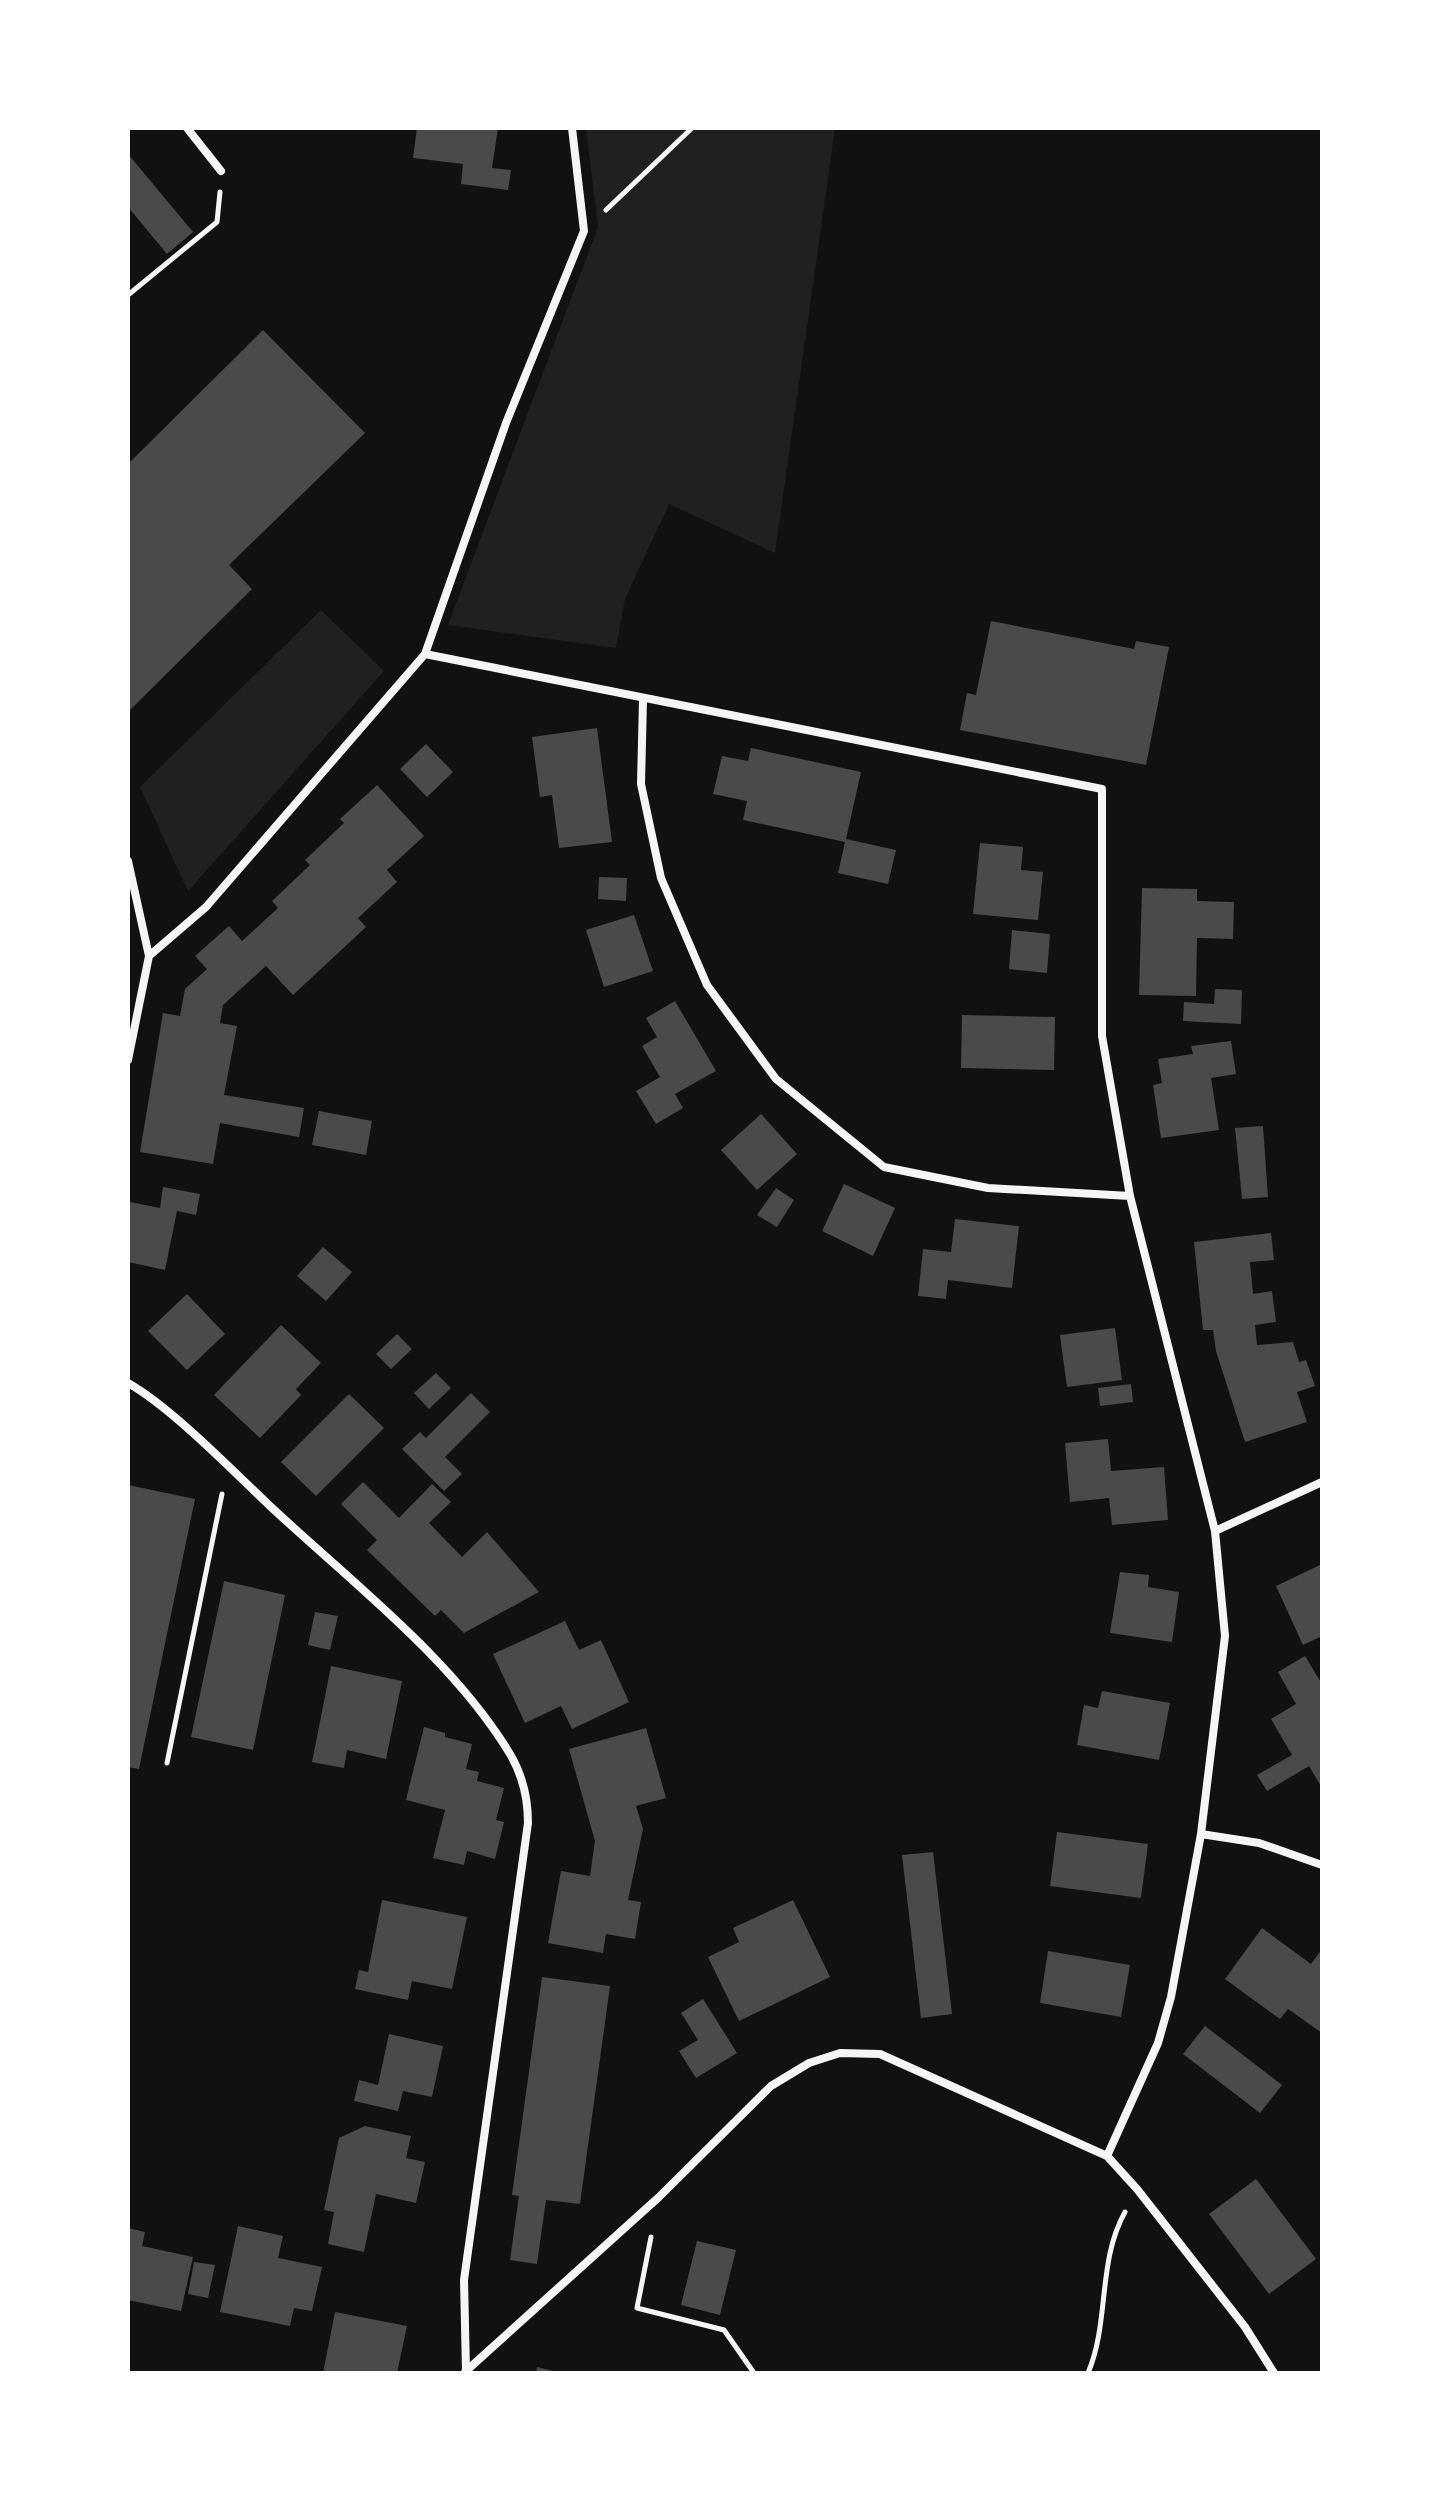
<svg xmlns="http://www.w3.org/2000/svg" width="1450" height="2501" font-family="'Golos Text',sans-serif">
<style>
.green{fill:#202020}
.building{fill:#4a4a4a}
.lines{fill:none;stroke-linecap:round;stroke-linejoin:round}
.path{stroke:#f5f5f5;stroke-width:5}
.minor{stroke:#f5f5f5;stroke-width:8}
</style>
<rect width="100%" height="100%" fill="#111"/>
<!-- green -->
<path class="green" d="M 586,128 L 835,128 L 775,553 L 669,504 L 625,599 L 616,648 L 448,625 L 598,227 Z
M 321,610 L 384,671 L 188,891 L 140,787 Z"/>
<!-- building -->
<path class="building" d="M 417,128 L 498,128 L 492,168 L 511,170 L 508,190 L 461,184 L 463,164 L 413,158 Z
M 128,154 L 193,232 L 167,254 L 128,207 Z
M 263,330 L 365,433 L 229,565 L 252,589 L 130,710 L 128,464 Z
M 991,621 L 1134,649 L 1136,641 L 1169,647 L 1146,765 L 960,730 L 967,693 L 976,695 Z
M 597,728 L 612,842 L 559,848 L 552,795 L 540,797 L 532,737 Z
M 426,744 L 453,772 L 427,797 L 400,769 Z
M 751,748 L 861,772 L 846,839 L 896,850 L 888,884 L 838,873 L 845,842 L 743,820 L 747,801 L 713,794 L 722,756 L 748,761 Z
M 377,785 L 424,836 L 387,870 L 397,882 L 358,918 L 366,927 L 293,995 L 266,966 L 223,1005 L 220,1023 L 237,1026 L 224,1095 L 304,1108 L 299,1137 L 220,1123 L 213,1164 L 140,1152 L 163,1013 L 180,1016 L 185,989 L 207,969 L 195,956 L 229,926 L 242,941 L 278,908 L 272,901 L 310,865 L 305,860 L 344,823 L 340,819 Z
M 980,843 L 1023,847 L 1021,870 L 1043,872 L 1038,920 L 973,914 Z
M 599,877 L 627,878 L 626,901 L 598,899 Z
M 1142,888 L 1197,889 L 1197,901 L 1234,902 L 1233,939 L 1197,938 L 1196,996 L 1139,995 Z
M 634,915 L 653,971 L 604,987 L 586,930 Z
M 1012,930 L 1050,934 L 1047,973 L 1009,969 Z
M 1215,989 L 1242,990 L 1241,1024 L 1183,1021 L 1184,1002 L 1214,1004 Z
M 675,1001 L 716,1071 L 675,1094 L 683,1108 L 656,1124 L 636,1091 L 660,1077 L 642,1046 L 657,1037 L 646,1018 Z
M 962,1015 L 1055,1017 L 1054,1070 L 961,1068 Z
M 1231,1041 L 1236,1074 L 1211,1078 L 1219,1130 L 1161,1138 L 1153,1085 L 1162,1083 L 1158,1059 L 1193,1054 L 1191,1046 Z
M 319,1111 L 372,1121 L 366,1155 L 312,1145 Z
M 761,1114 L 797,1154 L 757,1190 L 721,1150 Z
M 1263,1126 L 1268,1197 L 1242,1199 L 1235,1128 Z
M 844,1184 L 895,1208 L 873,1256 L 822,1231 Z
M 163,1187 L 200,1194 L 196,1215 L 177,1211 L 165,1270 L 128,1262 L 130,1202 L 160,1208 Z
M 776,1188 L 794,1200 L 777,1227 L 757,1215 Z
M 955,1219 L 1019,1226 L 1012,1288 L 948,1280 L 946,1299 L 918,1296 L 923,1249 L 951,1252 Z
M 1271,1233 L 1274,1260 L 1250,1262 L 1253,1294 L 1272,1291 L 1276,1322 L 1255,1325 L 1257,1345 L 1293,1342 L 1299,1362 L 1306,1360 L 1315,1386 L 1297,1392 L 1307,1422 L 1245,1442 L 1216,1351 L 1213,1330 L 1203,1330 L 1194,1242 Z
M 323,1247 L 352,1272 L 326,1301 L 297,1276 Z
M 187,1294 L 225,1334 L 187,1370 L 148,1331 Z
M 281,1325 L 321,1363 L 296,1389 L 301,1395 L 260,1438 L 214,1395 Z
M 1115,1328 L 1122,1380 L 1067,1387 L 1060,1335 Z
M 397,1334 L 412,1349 L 391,1369 L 376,1354 Z
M 436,1373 L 451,1388 L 429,1409 L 414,1393 Z
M 1131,1384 L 1133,1402 L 1100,1406 L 1098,1388 Z
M 471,1393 L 490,1412 L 445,1457 L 462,1474 L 444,1491 L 402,1449 L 420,1432 L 426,1438 Z
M 349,1394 L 384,1428 L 316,1496 L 281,1462 Z
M 1108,1439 L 1111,1471 L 1164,1467 L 1168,1520 L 1112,1525 L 1109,1498 L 1070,1502 L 1065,1443 Z
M 363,1482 L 399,1518 L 432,1484 L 451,1502 L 429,1523 L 462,1557 L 487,1532 L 539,1592 L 464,1633 L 441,1610 L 435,1616 L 367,1550 L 377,1540 L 341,1504 Z
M 128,1485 L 195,1499 L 139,1769 L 128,1767 Z
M 1322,1564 L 1322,1636 L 1303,1645 L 1276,1586 Z
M 1120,1572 L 1149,1575 L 1148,1587 L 1179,1592 L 1172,1642 L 1110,1633 Z
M 224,1581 L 285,1595 L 253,1750 L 191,1737 Z
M 315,1612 L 338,1616 L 330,1650 L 308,1645 Z
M 565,1621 L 579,1650 L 601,1640 L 629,1702 L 572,1729 L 561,1706 L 525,1723 L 493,1654 Z
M 1305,1656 L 1322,1684 L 1322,1788 L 1309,1766 L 1267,1791 L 1257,1775 L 1292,1755 L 1271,1719 L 1296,1704 L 1278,1672 Z
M 331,1666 L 402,1681 L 386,1759 L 347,1750 L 344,1768 L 312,1762 Z
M 1102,1691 L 1170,1703 L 1159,1760 L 1077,1745 L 1084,1705 L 1098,1708 Z
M 424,1727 L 445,1733 L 445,1737 L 472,1744 L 466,1769 L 479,1772 L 477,1781 L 504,1788 L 496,1820 L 504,1822 L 495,1859 L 467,1851 L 464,1865 L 433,1858 L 445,1810 L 406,1800 Z
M 646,1728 L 666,1798 L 636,1806 L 643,1829 L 628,1900 L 641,1902 L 635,1939 L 606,1934 L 603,1953 L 548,1943 L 561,1871 L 590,1876 L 595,1841 L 569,1749 Z
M 1057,1832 L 1148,1844 L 1141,1898 L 1050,1886 Z
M 933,1852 L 952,2014 L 921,2018 L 902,1855 Z
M 382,1900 L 467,1917 L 452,1989 L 412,1981 L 408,2000 L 355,1989 L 359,1970 L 368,1972 Z
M 793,1900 L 830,1977 L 739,2021 L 708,1957 L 739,1942 L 733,1928 Z
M 1262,1928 L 1311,1964 L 1322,1949 L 1322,2033 L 1288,2009 L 1280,2019 L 1225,1979 Z
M 1048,1951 L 1130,1965 L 1121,2017 L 1040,2003 Z
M 542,1977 L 610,1986 L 580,2204 L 546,2200 L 537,2264 L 510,2260 L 519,2196 L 512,2195 Z
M 703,1999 L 737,2053 L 696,2078 L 679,2051 L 698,2040 L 681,2013 Z
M 1205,2026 L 1282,2085 L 1260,2113 L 1183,2054 Z
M 389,2034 L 443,2046 L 432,2097 L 403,2091 L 398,2111 L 354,2101 L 359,2080 L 378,2085 Z
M 365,2126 L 411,2136 L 406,2158 L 425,2162 L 416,2203 L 376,2194 L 364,2252 L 328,2244 L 334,2212 L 324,2210 L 339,2138 Z
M 1256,2179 L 1316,2259 L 1269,2294 L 1209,2214 Z
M 238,2226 L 283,2236 L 278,2258 L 322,2267 L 312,2311 L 294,2308 L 290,2326 L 220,2312 Z
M 128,2228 L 145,2232 L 142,2246 L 193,2257 L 181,2311 L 128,2300 Z
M 697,2241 L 736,2250 L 720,2315 L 681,2305 Z
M 194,2262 L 215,2265 L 208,2298 L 188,2294 Z
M 335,2312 L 407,2326 L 397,2373 L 323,2373 Z
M 537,2367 L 557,2372 L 557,2373 L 536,2373 Z"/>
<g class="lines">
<!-- path -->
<path class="path" d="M 606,210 L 692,128
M 128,295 L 217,222 L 220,192
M 167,1763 L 222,1494
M 651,2237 L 637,2308 L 724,2330 L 754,2373
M 1088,2373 C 1110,2321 1097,2262 1125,2212"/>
<!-- minor -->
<path class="minor" d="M 187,128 L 221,171
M 425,654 L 1102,789 L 1102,1036 L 1130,1196 L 1215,1531 L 1225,1636 L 1201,1834 L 1171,1997 L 1158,2043 L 1107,2156
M 643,699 L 641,784 L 661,878 L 707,985 L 776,1079 L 884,1167 L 988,1188 L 1130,1196
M 128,861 L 149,956 L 128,1060
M 149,956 L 206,907 L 425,654 L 506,423 L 584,231 L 572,128
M 128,1383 C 172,1408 232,1470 270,1506 C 350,1581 453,1659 510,1754 C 523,1776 528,1798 528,1823 L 464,2280 L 466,2371
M 1215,1531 L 1322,1482
M 1201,1834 L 1259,1843 L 1322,1865
M 465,2372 L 659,2197 L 771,2086 L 809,2063 L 840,2053 L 880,2054 L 1107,2156 L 1137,2189 L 1245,2327 L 1274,2373"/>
</g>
<!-- border -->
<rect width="1450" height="2501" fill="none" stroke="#ffffff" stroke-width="260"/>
</svg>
